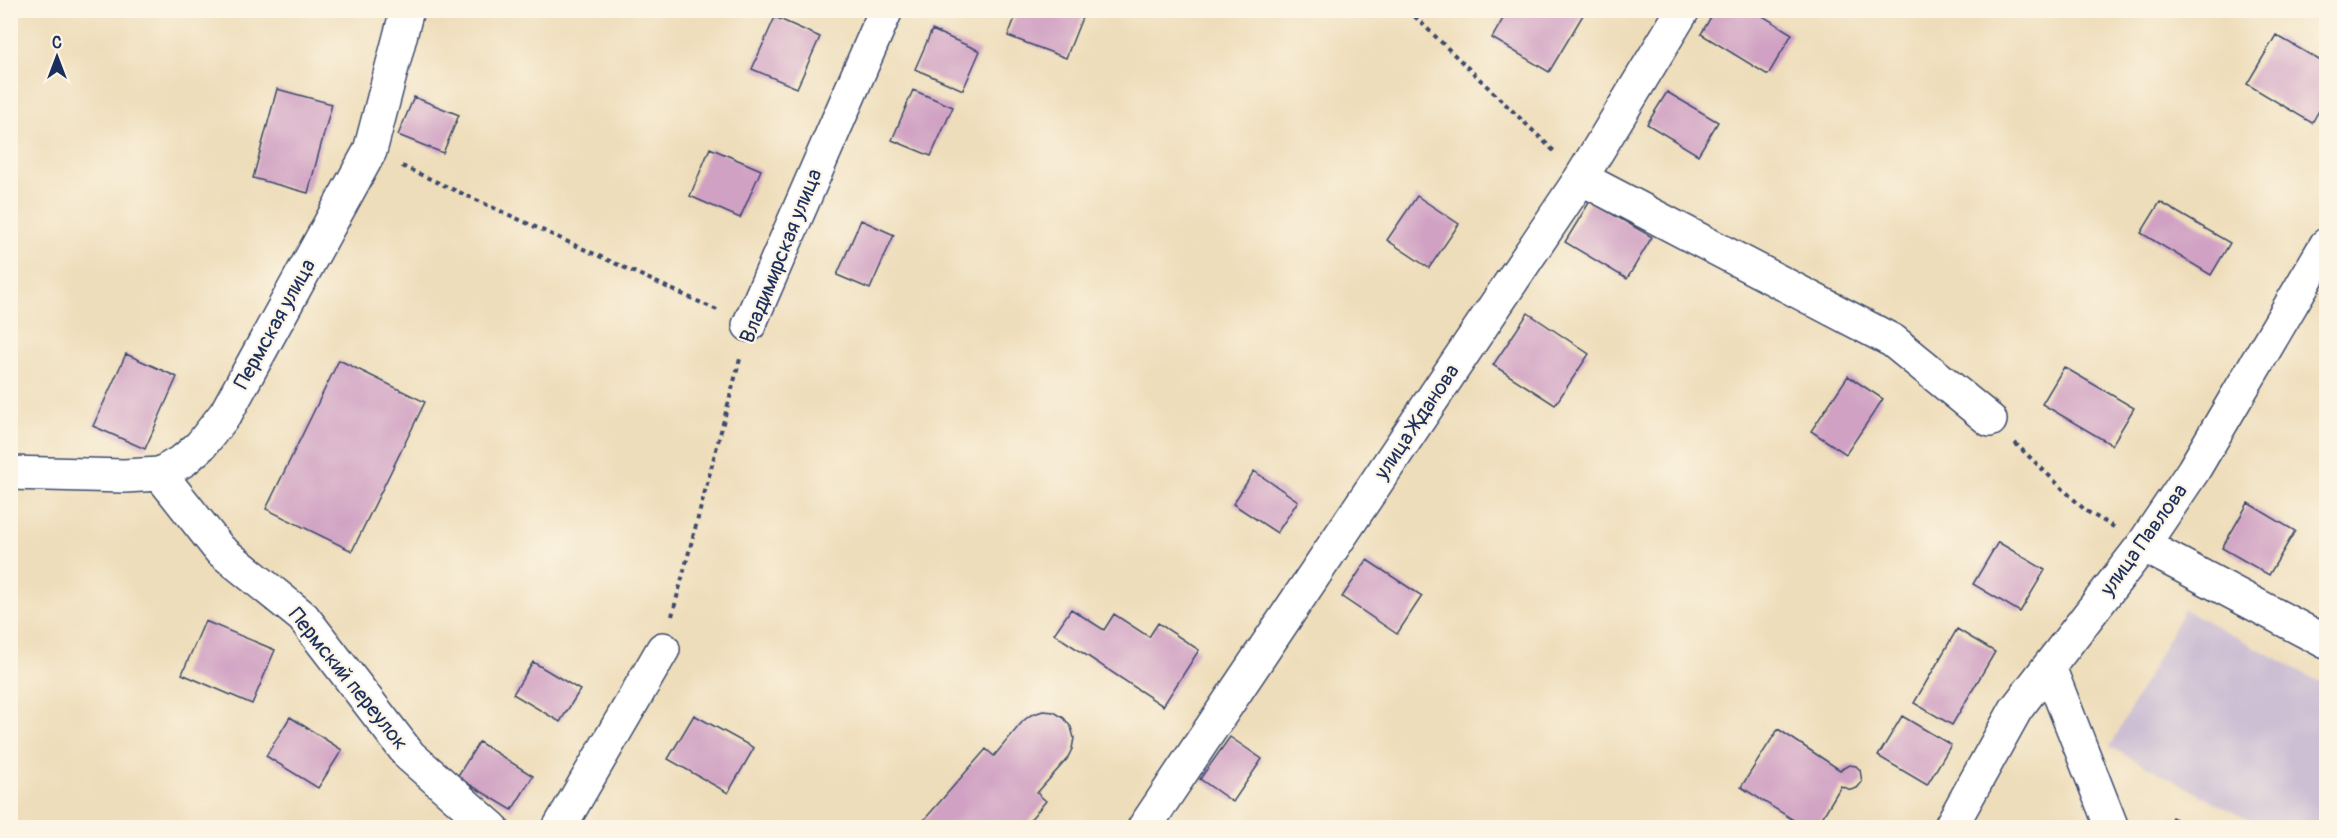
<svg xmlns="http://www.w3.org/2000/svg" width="2337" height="838" font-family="Pangolin,sans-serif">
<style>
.industrial{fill:#ccbed3}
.building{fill:#d0a1c3}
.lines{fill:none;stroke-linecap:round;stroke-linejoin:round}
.minor-casing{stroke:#3b496c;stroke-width:36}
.path{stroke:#3b496c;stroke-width:4;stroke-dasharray:4.5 4.5;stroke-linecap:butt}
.minor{stroke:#fff;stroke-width:33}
.labels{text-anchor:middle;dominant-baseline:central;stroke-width:4.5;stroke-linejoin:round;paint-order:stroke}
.street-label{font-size:21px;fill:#1b2f5e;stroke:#fcf5e5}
</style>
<rect width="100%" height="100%" fill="#fcf5e5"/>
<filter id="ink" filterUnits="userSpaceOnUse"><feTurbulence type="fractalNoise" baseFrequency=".0167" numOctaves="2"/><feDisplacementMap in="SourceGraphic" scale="12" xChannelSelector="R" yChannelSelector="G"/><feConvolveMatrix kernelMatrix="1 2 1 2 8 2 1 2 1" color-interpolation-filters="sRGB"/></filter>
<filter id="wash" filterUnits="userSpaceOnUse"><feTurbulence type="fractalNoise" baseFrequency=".008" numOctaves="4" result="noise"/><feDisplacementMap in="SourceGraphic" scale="24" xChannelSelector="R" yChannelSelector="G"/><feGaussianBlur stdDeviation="1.35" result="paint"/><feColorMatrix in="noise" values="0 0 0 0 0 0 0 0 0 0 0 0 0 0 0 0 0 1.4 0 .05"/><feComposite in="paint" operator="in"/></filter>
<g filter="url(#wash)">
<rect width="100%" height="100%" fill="#eeddba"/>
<!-- industrial -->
<path class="industrial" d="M 2184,609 L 2326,685 L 2326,827 L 2249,827 L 2252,822 L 2110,747 Z"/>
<g id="blocks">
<!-- building -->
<path class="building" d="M 1018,10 L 1085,10 L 1066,58 L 1008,36 Z
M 1508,10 L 1586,10 L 1549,72 L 1492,38 Z
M 1715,10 L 1753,10 L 1792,34 L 1768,75 L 1701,34 Z
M 775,17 L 820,37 L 797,88 L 752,69 Z
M 932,30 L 980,51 L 963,90 L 915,69 Z
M 2276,35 L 2326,64 L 2326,98 L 2312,123 L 2247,84 Z
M 277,89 L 332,104 L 308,193 L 253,178 Z
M 913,90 L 953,107 L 931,156 L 892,140 Z
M 1667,92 L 1718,122 L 1698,155 L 1647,124 Z
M 414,97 L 459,115 L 443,153 L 398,135 Z
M 710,148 L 761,170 L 740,218 L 690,196 Z
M 1417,196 L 1459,224 L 1429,268 L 1387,240 Z
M 1590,201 L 1652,237 L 1627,279 L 1565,242 Z
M 2160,202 L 2230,243 L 2211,275 L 2141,233 Z
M 861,220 L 894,235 L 870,289 L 837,275 Z
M 1528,313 L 1589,354 L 1555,405 L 1493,365 Z
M 126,354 L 177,377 L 145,449 L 93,426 Z
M 339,360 L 425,402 L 352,551 L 266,509 Z
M 2064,367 L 2134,408 L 2112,445 L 2042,404 Z
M 1848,376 L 1883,399 L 1846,454 L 1811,431 Z
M 1254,471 L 1298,501 L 1277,533 L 1233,504 Z
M 2248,503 L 2295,531 L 2269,575 L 2222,548 Z
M 1998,542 L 2045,570 L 2020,612 L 1973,584 Z
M 1367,560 L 1422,596 L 1397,634 L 1342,597 Z
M 1071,609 L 1104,630 L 1114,614 L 1149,637 L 1158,623 L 1199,650 L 1163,706 L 1054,634 Z
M 205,621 L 275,650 L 252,704 L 182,674 Z
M 1957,629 L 1995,652 L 1952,725 L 1914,703 Z
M 533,662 L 580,690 L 560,722 L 513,694 Z
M 1043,711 L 1054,712 L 1064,718 L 1071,727 L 1074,738 L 1072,749 L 1067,759 L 1037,793 L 1046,801 L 1023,828 L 917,828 L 986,749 L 994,756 L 1023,721 L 1031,715 Z
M 694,715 L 754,748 L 728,793 L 668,759 Z
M 1902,716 L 1951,745 L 1927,785 L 1878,756 Z
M 290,717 L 342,750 L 318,788 L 266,756 Z
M 1778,729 L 1840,770 L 1849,765 L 1856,766 L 1860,770 L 1862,782 L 1857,788 L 1851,790 L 1841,786 L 1816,828 L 1806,828 L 1741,787 Z
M 1230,737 L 1262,759 L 1233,802 L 1200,779 Z
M 479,742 L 533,776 L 512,810 L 457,777 Z
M 2172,817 L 2190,828 L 2166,828 Z
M 457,819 L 467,828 L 450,828 Z"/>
</g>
</g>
<g filter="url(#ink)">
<use href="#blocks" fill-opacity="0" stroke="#3b496c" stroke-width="1.5"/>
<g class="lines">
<defs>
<path id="minor" d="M 1581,178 L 1893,341 L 1990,420
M 749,325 L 886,10
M 10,473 L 124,476 L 160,474 L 184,460 L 201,445 L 226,413 L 370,151 L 407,10
M 160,474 L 220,550 L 303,617 L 410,756 L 492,828
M 2143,545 L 2326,642
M 2049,667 L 2112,828
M 559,828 L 663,649
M 1144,828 L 1581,178 L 1683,10
M 1950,828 L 2016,709 L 2143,545 L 2193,471 L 2326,245"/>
</defs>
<!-- minor casing -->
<use href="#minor" class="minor-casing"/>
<!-- path -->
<path class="path" d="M 1408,10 L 1555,152
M 402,166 L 717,310
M 2015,443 L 2086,511 L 2114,527
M 672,616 L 740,359"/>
<!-- minor -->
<use href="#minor" class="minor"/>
</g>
</g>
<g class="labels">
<!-- street labels -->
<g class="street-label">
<text transform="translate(781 256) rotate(-68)">Владимирская улица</text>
<text transform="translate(275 324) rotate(-61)">Пермская улица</text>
<text transform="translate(1417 422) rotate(-56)">улица Жданова</text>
<text transform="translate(2144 540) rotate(-54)">улица Павлова</text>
<text transform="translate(348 679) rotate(51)">Пермский переулок</text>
</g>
</g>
<!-- margin -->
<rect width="2337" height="838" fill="none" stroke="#fcf5e5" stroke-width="36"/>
<!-- north arrow -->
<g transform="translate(57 57)" stroke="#fcf5e5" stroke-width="4.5" paint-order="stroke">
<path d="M0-4.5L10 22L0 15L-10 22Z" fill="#1b2f5e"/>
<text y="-9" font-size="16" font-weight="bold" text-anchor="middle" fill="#1b2f5e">С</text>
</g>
</svg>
